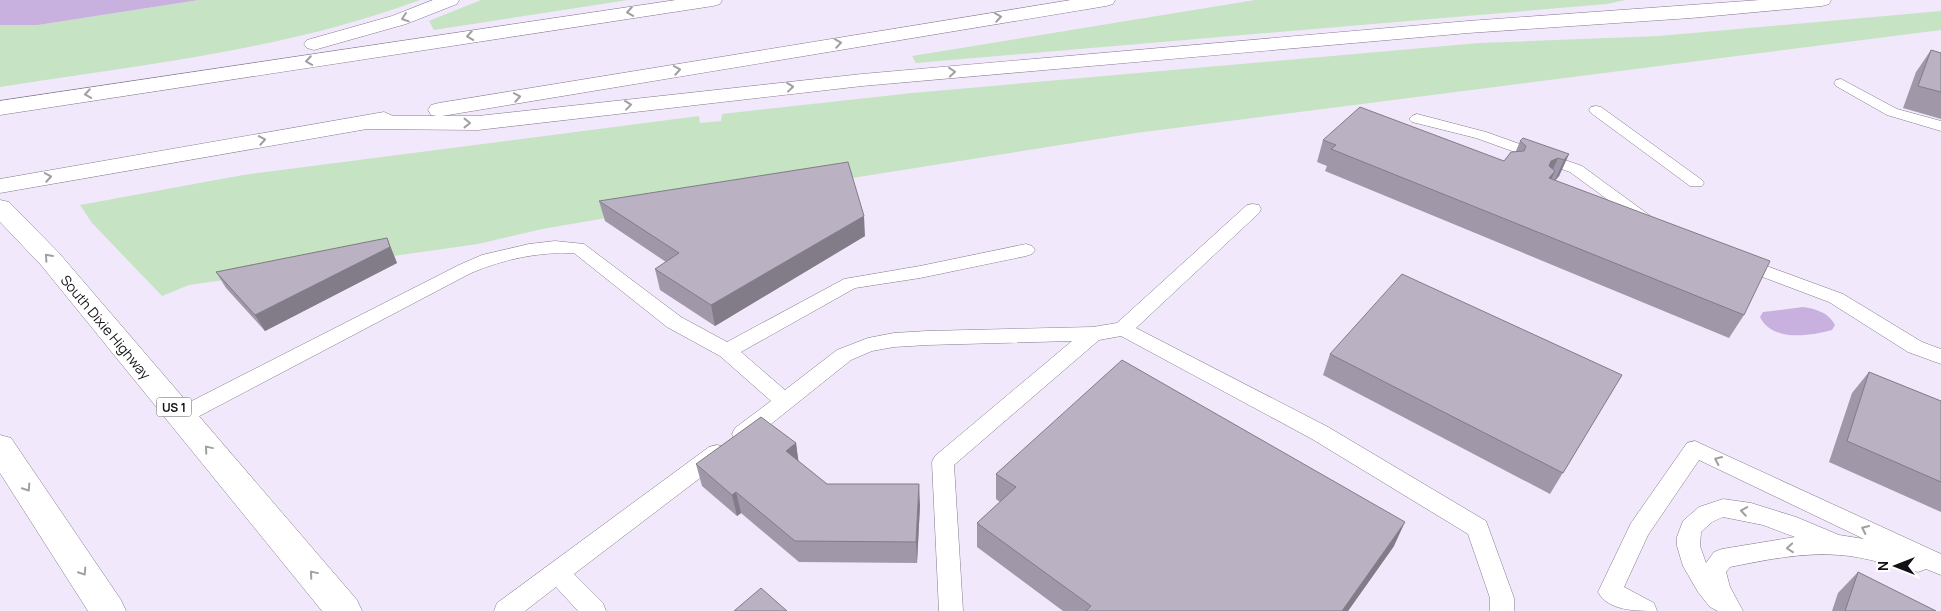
<svg xmlns="http://www.w3.org/2000/svg" width="1941" height="611" font-family="Manrope,sans-serif">
<style>
.green{fill:#c6e3c3}
.water{fill:#c9b1df}
.lines{fill:none;stroke-linecap:round;stroke-linejoin:round}
.service-casing{stroke:#837a8b;stroke-width:1}
.trunk-casing{stroke:#837a8b;stroke-width:1}
.motorway-casing{stroke:#837a8b;stroke-width:1}
.service{fill:#fff;fill-rule:evenodd}
.trunk{fill:#fff;fill-rule:evenodd}
.motorway{fill:#fff;fill-rule:evenodd}
.wall{fill:#a098a8}
.shaded-wall{fill:#827c88}
.building{fill:#bab1c3;stroke:#827c88}
.oneway{stroke:#a19fa2}
.labels{text-anchor:middle;dominant-baseline:central;stroke-width:4;stroke-linejoin:round;paint-order:stroke}
.shield{fill:#fff;stroke:#5a585d;stroke-width:1}
.shield-label{font-size:12px;font-weight:bold;fill:#141017}
.street-label{font-size:14px;fill:#141017;stroke:#fff}
</style>
<rect width="100%" height="100%" fill="#f2e8fb"/>
<!-- green -->
<path class="green" d="M 199,0 L 420,0 C 285,50 141,65 0,87 L 0,25 L 38,25 Z
M 481,0 L 628,0 L 434,30 L 429,21 Z
M 1255,0 L 1625,0 L 1607,4 L 916,63 L 912,56 Z
M 1941,11 L 1941,30 L 1136,133 L 706,201 L 542,229 L 478,244 L 189,285 L 162,296 L 92,223 L 80,205 L 243,175 L 699,116 L 700,123 L 721,121 L 722,114 L 912,93 L 1479,43 L 1659,36 Z"/>
<!-- water -->
<path class="water" d="M 0,0 L 199,0 L 38,25 L 0,25 Z
M 1803,307 C 1816,309 1828,312 1835,325 L 1832,330 C 1810,336 1772,342 1760,317 L 1763,312 Z"/>
<g class="lines">
<defs>
<path id="service" d="M 1841,79 L 1897,109 L 1941,121 L 1941,131 L 1887,115 L 1836,86 L 1834,83 L 1836,80 Z
M 1596,106 L 1601,107 L 1702,180 L 1704,183 L 1702,186 L 1690,186 L 1591,113 L 1589,110 L 1591,107 Z
M 1417,114 L 1486,132 L 1582,166 L 1660,223 L 1657,227 L 1651,228 L 1645,227 L 1570,172 L 1476,138 L 1412,122 L 1409,119 L 1412,116 Z
M 1253,204 L 1259,205 L 1261,209 L 1259,213 L 1136,328 L 1328,427 L 1486,521 L 1514,598 L 1514,611 L 1490,611 L 1490,598 L 1468,534 L 1312,439 L 1121,336 L 1099,340 L 954,465 L 963,611 L 939,611 L 932,462 L 935,456 L 1072,341 L 927,345 L 894,347 L 872,351 L 851,360 L 751,440 L 743,442 L 735,440 L 732,434 L 735,428 L 771,401 L 720,356 L 667,327 L 574,253 C 538,252 504,259 471,273 L 188,422 L 181,424 L 174,422 L 171,416 L 174,410 L 459,265 L 482,255 L 529,244 L 555,241 L 584,244 L 681,317 L 727,342 L 844,279 L 920,266 L 1026,244 L 1032,246 L 1035,250 L 1032,254 L 1026,256 L 920,278 L 855,288 L 741,352 L 785,390 L 837,350 L 868,338 L 894,333 L 927,331 L 1093,327 L 1117,323 L 1247,205 Z
M 1742,257 L 1843,294 L 1922,342 L 1941,349 L 1941,364 L 1908,352 L 1829,302 L 1736,267 L 1733,263 L 1736,259 Z
M 1695,441 L 1941,554 L 1941,575 L 1926,569 L 1918,572 C 1892,566 1866,557 1840,555 C 1803,552 1765,560 1730,567 L 1726,572 L 1730,587 L 1743,611 L 1718,611 L 1710,607 L 1698,592 L 1683,566 L 1677,546 L 1677,537 L 1683,521 L 1699,507 L 1723,499 L 1751,503 L 1796,517 L 1839,535 L 1864,539 L 1699,460 L 1648,535 L 1624,587 L 1654,603 L 1657,611 C 1636,611 1608,611 1598,592 L 1631,523 L 1687,443 ZM 1723,517 L 1763,525 L 1795,537 L 1722,549 L 1714,552 L 1706,563 L 1700,546 L 1701,532 L 1712,522 Z
M 717,445 L 725,447 L 728,453 L 725,459 L 574,574 L 603,603 L 606,611 L 578,611 L 556,587 L 525,611 L 494,611 L 497,603 L 709,447 Z"/>
<path id="trunk" d="M 0,200 L 9,202 L 59,253 L 357,600 L 362,611 L 322,611 L 41,265 L 0,222 Z
M 0,435 L 11,438 L 121,600 L 126,611 L 88,611 L 0,473 Z"/>
<path id="motorway" d="M 433,0 L 459,0 L 457,4 L 406,24 L 321,48 L 314,50 L 307,48 L 304,44 L 307,40 L 392,16 Z
M 676,0 L 722,0 L 720,4 L 713,6 L 0,115 L 0,101 Z
M 1071,0 L 1115,0 L 1113,4 L 1106,6 L 442,116 L 478,116 L 862,74 L 1468,21 L 1760,0 L 1831,0 L 1829,4 L 1822,6 L 1691,18 L 1468,33 L 862,86 L 478,130 L 367,129 L 0,193 L 0,179 L 384,112 L 393,116 L 437,116 L 431,115 L 428,110 L 431,105 L 439,103 Z"/>
</defs>
<!-- service casing -->
<use href="#service" class="service-casing"/>
<!-- trunk casing -->
<use href="#trunk" class="trunk-casing"/>
<!-- motorway casing -->
<use href="#motorway" class="motorway-casing"/>
<!-- service -->
<use href="#service" class="service"/>
<!-- trunk -->
<use href="#trunk" class="trunk"/>
<!-- motorway -->
<use href="#motorway" class="motorway"/>
</g>
<!-- wall -->
<path class="wall" d="M 1931,50 L 1941,53 L 1941,119 L 1903,108 L 1916,72 Z
M 1323,140 L 1504,161 L 1516,151 L 1520,141 L 1569,154 L 1559,176 L 1555,180 L 1744,315 L 1729,338 L 1325,171 L 1327,166 L 1317,162 Z
M 599,201 L 865,236 L 715,326 L 660,290 L 655,269 L 666,262 L 605,221 Z
M 387,238 L 397,263 L 265,331 L 226,288 L 216,272 Z
M 1330,354 L 1622,375 L 1550,494 L 1323,375 Z
M 1869,372 L 1941,401 L 1941,512 L 1829,462 L 1852,393 Z
M 796,443 L 798,461 L 827,484 L 920,505 L 917,563 L 799,562 L 741,513 L 737,516 L 702,486 L 696,464 Z
M 996,474 L 1394,546 L 1348,611 L 1063,611 L 977,547 L 977,523 L 1000,502 L 996,499 Z
M 1858,572 L 1936,611 L 1832,611 L 1838,593 Z"/>
<!-- shaded-wall -->
<path class="shaded-wall" d="M 1569,154 L 1559,176 L 1554,182 L 1564,160 Z
M 1558,158 L 1550,176 L 1555,171 L 1545,193 L 1541,183 L 1551,161 Z
M 864,216 L 865,236 L 715,326 L 711,305 Z
M 387,238 L 397,263 L 265,331 L 255,315 Z
M 796,443 L 799,465 L 786,451 Z
M 919,484 L 920,505 L 917,563 L 916,542 Z
M 736,492 L 741,513 L 737,516 L 732,495 Z
M 1405,522 L 1394,546 L 1348,611 L 1342,611 Z"/>
<!-- building -->
<path class="building" d="M 1931,50 L 1941,53 L 1941,92 L 1918,86 Z
M 1360,107 L 1504,161 L 1511,152 L 1524,151 L 1526,146 L 1520,141 L 1523,138 L 1569,154 L 1564,160 L 1558,158 L 1551,161 L 1549,166 L 1555,171 L 1549,178 L 1770,261 L 1744,315 L 1331,149 L 1336,145 L 1323,140 Z
M 848,162 L 864,216 L 711,305 L 655,269 L 679,253 L 599,201 Z
M 387,238 L 390,247 L 255,315 L 216,272 Z
M 1402,274 L 1622,375 L 1563,473 L 1330,354 Z
M 1122,360 L 1405,522 L 1342,611 L 1086,611 L 1091,606 L 977,523 L 1016,487 L 996,474 Z
M 1869,372 L 1941,401 L 1941,482 L 1847,441 Z
M 761,417 L 796,443 L 786,451 L 827,484 L 919,484 L 916,542 L 795,541 L 736,492 L 732,495 L 696,464 Z
M 1858,572 L 1936,611 L 1845,611 Z
M 761,588 L 787,611 L 734,611 Z"/>
<!-- one-way arrows -->
<defs><path id="oneway-chevron" d="M-2-3.5L2.5 0L-2 3.5" fill="none" stroke-width="1.6" stroke-linecap="round" stroke-linejoin="round" transform="scale(1.25)"/></defs>
<g class="oneway">
<use href="#oneway-chevron" transform="translate(630 12) rotate(171)"/>
<use href="#oneway-chevron" transform="translate(998 17) rotate(-9)"/>
<use href="#oneway-chevron" transform="translate(405 18) rotate(161)"/>
<use href="#oneway-chevron" transform="translate(470 36) rotate(171)"/>
<use href="#oneway-chevron" transform="translate(838 43) rotate(-9)"/>
<use href="#oneway-chevron" transform="translate(309 61) rotate(171)"/>
<use href="#oneway-chevron" transform="translate(677 70) rotate(-10)"/>
<use href="#oneway-chevron" transform="translate(952 72) rotate(-5)"/>
<use href="#oneway-chevron" transform="translate(790 87) rotate(-6)"/>
<use href="#oneway-chevron" transform="translate(88 94) rotate(171)"/>
<use href="#oneway-chevron" transform="translate(517 97) rotate(-10)"/>
<use href="#oneway-chevron" transform="translate(628 105) rotate(-7)"/>
<use href="#oneway-chevron" transform="translate(467 123)"/>
<use href="#oneway-chevron" transform="translate(262 140) rotate(-10)"/>
<use href="#oneway-chevron" transform="translate(48 177) rotate(-10)"/>
<use href="#oneway-chevron" transform="translate(48 257) rotate(-132)"/>
<use href="#oneway-chevron" transform="translate(208 449) rotate(-130)"/>
<use href="#oneway-chevron" transform="translate(1718 460) rotate(-155)"/>
<use href="#oneway-chevron" transform="translate(27 488) rotate(57)"/>
<use href="#oneway-chevron" transform="translate(1744 511) rotate(-171)"/>
<use href="#oneway-chevron" transform="translate(1865 529) rotate(-155)"/>
<use href="#oneway-chevron" transform="translate(1790 548) rotate(175)"/>
<use href="#oneway-chevron" transform="translate(83 572) rotate(57)"/>
<use href="#oneway-chevron" transform="translate(313 574) rotate(-130)"/>
</g>
<g class="labels">
<!-- shield labels -->
<rect class="shield" x="156.5" y="397.5" width="35" height="19" rx="4"/>
<g class="shield-label">
<text x="174" y="407">US 1</text>
</g>
<!-- street labels -->
<g class="street-label">
<text transform="translate(106 327) rotate(50)">South Dixie Highway</text>
</g>
</g>
<!-- north arrow -->
<g transform="translate(1896 566) rotate(270)" stroke="#ffffff" stroke-width="4" paint-order="stroke">
<path d="M0-4L9 19L0 12L-9 19Z" fill="#141017"/>
<text y="-8" font-size="14" font-weight="bold" text-anchor="middle" fill="#141017">N</text>
</g>
</svg>
